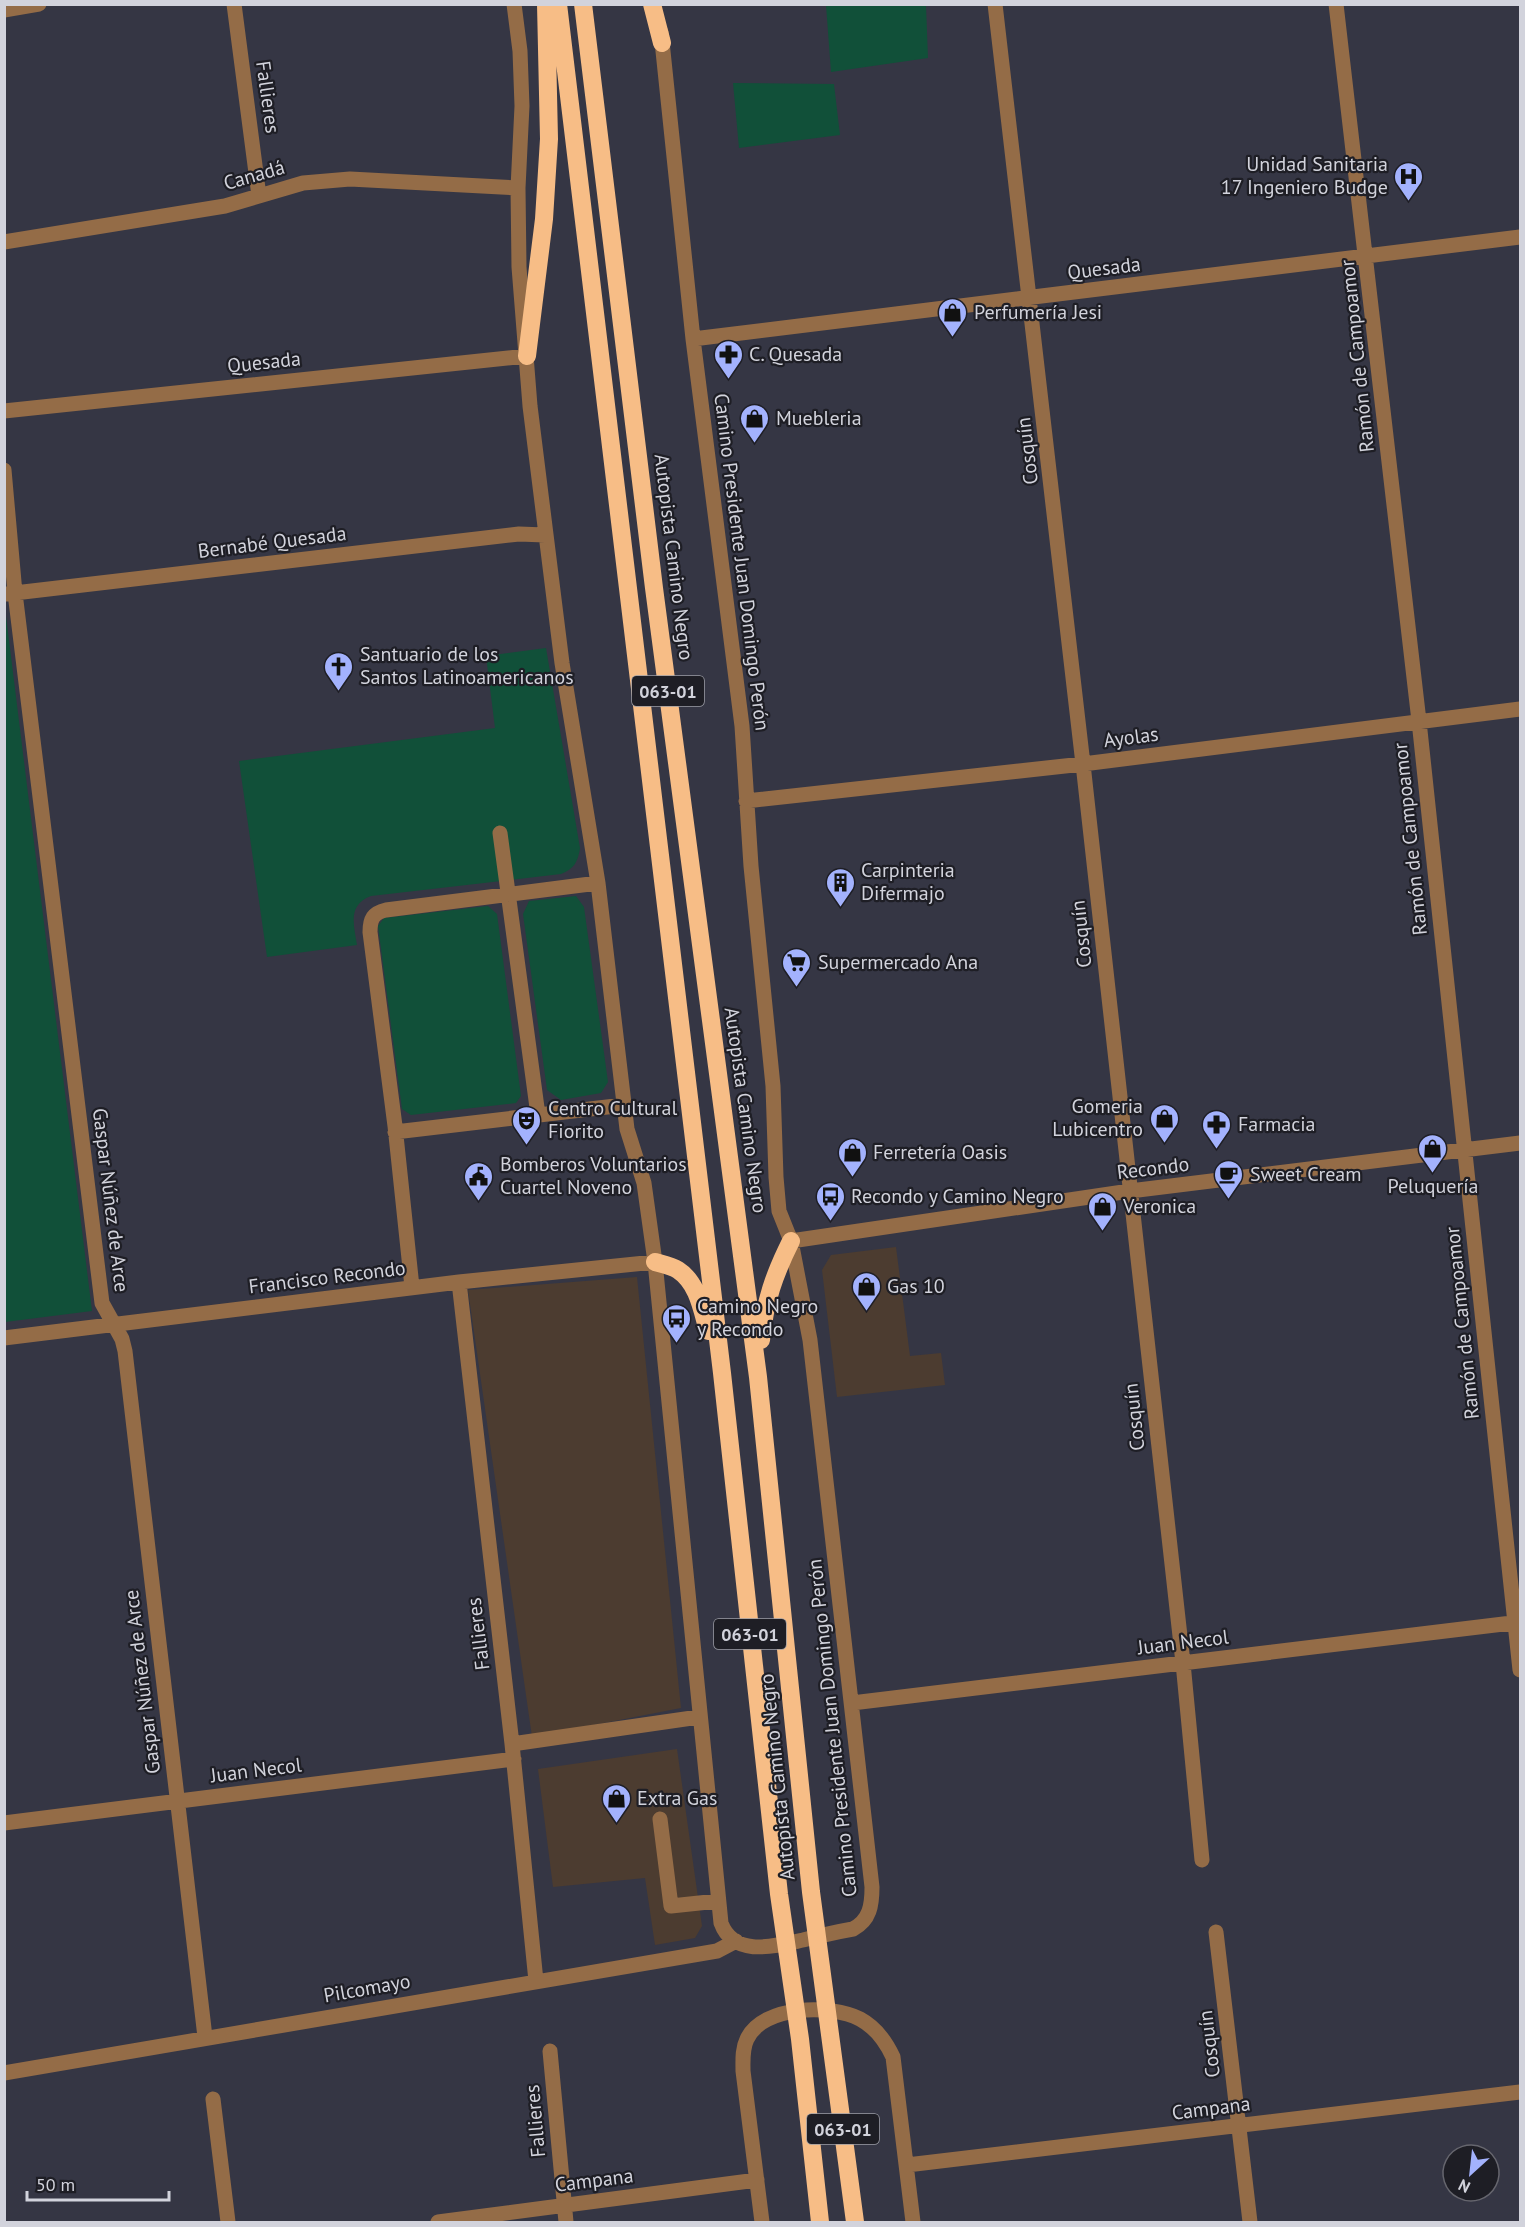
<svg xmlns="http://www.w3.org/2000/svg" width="1525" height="2227" font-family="'PT Sans',sans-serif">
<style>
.commercial{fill:#4c3c30}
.green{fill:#115039}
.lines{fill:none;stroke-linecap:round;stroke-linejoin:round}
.minor{stroke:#946c47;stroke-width:15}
.highway{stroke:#f7bd86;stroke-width:18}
.labels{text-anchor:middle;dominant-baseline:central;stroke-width:4.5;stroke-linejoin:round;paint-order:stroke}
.shield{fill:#1e1e25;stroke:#9c9da5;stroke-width:1.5}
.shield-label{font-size:18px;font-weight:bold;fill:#d2d3dc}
.street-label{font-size:20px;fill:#d2d3dc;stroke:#1e1e25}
.poi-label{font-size:20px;fill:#d2d3dc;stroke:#1e1e25;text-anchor:start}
</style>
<rect width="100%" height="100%" fill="#353644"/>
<!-- commercial -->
<path class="commercial" d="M 896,1247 L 910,1356 L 941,1353 L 945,1385 L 837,1397 L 822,1270 L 831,1255 Z
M 637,1277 L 681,1708 L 532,1737 L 468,1290 Z
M 677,1749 L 702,1926 L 695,1938 L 655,1945 L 645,1878 L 553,1887 L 538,1769 Z"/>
<!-- green -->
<path class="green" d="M 826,5 L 926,5 L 928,58 L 831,72 Z
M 733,83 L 834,84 L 840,135 L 739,148 Z
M 5,608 L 92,1311 L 5,1322 L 4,1322 Z
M 546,648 L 580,848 C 578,862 574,869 561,874 L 371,896 C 347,905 354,925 357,945 L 267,957 L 239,761 L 495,728 L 486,656 Z
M 576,896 L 584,907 L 608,1082 L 601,1093 L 561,1100 L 547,1090 L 523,914 L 529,901 Z
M 488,906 L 497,914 L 521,1096 L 516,1103 L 411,1115 L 402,1109 L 378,926 L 384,918 Z"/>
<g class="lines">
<!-- minor -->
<path class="minor" d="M 234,4 L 259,196
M 514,4 L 520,51 L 522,106 L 518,188 L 519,267 L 530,406 L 562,663 L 598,883 L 627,1129 L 644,1183 L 655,1262 L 721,1923 C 734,1958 775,1946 803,1940 C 819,1936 836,1932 853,1929 C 870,1920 872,1905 872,1887 L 810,1340 L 791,1241 L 779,1211 L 776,1177 L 773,1086 L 751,866 L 742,726 L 693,339 L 661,32
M 995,4 L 1083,764 L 1183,1663 L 1202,1860
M 1336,4 L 1419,721 L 1520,1670
M 4,10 L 39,4
M 4,242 L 225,206 L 303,183 L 350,179 L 518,188
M 693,339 L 1520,237
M 4,411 L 527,356
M 4,470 L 15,593 L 102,1303 L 122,1339 L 125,1351 L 205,2037
M 6,594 L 519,534 L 545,535
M 746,801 L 1083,764 L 1520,709
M 500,833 L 538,1115
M 395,1132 L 624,1105
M 791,1241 L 1130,1191 L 1520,1143
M 459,1282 L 512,1744 L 536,1981
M 412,1287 L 395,1126 L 370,932 C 370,919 373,913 386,910 L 598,883
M 4,1338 L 459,1282 L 655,1262
M 852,1703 L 1520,1622
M 512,1744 L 699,1717
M 660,1819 L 671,1906 L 718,1901
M 4,1823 L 514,1759
M 1216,1932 L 1250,2222
M 550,2051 L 566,2222
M 4,2073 L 717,1951 L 736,1941
M 213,2099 L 228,2222
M 907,2165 L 1520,2092
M 438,2222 L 757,2180
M 762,2222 L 743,2071 C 743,2061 742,2049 747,2039 C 763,2005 831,2004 860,2019 C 875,2027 886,2042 893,2057 L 913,2222"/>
<!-- highway -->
<path class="highway" d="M 558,4 L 722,1373 L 779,1894 L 800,2039 L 820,2222
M 583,4 L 654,588 L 758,1377 L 811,1892 L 855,2222
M 652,4 L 662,43
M 527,356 L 544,219 L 549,139 L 546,4
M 655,1262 C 662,1264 672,1266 678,1270 C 698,1283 702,1310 708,1331
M 761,1340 C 765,1301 774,1275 791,1241"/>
</g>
<!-- icons -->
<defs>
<symbol id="hospital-pin" viewBox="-11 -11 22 30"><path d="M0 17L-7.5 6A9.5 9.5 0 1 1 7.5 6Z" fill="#a3b2fd" stroke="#1e1e25"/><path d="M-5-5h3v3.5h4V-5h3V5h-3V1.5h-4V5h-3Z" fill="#111"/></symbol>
<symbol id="shop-pin" viewBox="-11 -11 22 30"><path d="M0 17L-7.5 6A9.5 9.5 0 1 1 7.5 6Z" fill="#a3b2fd" stroke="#1e1e25"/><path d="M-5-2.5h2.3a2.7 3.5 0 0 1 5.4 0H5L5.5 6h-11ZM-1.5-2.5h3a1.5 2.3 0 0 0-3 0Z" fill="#111"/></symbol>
<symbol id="pharmacy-pin" viewBox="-11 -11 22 30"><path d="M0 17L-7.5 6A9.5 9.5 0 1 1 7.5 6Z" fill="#a3b2fd" stroke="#1e1e25"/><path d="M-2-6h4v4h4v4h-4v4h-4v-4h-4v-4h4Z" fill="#111"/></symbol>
<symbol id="church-pin" viewBox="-11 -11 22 30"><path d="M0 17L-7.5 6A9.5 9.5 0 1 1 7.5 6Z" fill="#a3b2fd" stroke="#1e1e25"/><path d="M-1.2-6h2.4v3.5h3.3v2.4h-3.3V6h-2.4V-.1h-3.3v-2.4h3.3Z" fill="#111"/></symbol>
<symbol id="building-pin" viewBox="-11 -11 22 30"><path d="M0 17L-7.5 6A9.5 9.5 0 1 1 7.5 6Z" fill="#a3b2fd" stroke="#1e1e25"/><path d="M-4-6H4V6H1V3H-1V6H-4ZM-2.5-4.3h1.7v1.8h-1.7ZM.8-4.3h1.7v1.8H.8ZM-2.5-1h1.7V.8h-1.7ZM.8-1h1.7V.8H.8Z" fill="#111"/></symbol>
<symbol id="supermarket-pin" viewBox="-11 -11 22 30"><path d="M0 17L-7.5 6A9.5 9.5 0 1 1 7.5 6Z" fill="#a3b2fd" stroke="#1e1e25"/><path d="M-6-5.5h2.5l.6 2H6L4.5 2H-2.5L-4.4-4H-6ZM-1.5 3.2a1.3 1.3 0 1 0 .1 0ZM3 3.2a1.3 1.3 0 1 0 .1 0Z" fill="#111"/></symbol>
<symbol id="theatre-pin" viewBox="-11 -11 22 30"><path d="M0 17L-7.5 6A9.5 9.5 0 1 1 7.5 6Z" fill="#a3b2fd" stroke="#1e1e25"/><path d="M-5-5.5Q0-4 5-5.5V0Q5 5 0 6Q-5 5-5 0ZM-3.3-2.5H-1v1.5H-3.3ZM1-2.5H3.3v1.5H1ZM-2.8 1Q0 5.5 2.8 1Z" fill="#111"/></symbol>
<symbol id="cafe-pin" viewBox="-11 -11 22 30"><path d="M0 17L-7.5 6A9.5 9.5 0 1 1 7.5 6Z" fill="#a3b2fd" stroke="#1e1e25"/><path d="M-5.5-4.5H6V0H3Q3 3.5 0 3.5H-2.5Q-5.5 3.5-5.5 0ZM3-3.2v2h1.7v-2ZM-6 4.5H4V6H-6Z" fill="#111"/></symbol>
<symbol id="civic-pin" viewBox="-11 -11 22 30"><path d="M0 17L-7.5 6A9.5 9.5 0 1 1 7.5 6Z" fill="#a3b2fd" stroke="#1e1e25"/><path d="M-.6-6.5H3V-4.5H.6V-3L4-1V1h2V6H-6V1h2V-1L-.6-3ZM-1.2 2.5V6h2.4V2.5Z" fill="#111"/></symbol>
<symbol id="bus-pin" viewBox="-11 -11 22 30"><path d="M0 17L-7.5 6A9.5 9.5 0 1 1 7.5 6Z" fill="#a3b2fd" stroke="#1e1e25"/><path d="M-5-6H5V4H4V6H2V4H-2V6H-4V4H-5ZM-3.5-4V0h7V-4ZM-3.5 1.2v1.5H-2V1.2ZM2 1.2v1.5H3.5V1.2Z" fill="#111"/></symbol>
</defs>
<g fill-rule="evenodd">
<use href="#hospital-pin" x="1392" y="160" width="33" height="45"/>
<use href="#shop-pin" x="936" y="296" width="33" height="45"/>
<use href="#pharmacy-pin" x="712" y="338" width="33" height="45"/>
<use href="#shop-pin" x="738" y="402" width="33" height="45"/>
<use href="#church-pin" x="322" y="650" width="33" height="45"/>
<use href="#building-pin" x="824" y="866" width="33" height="45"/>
<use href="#supermarket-pin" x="780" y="946" width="33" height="45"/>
<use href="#shop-pin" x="1148" y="1102" width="33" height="45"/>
<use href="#theatre-pin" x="510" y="1104" width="33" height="45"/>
<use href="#pharmacy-pin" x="1200" y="1108" width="33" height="45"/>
<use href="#shop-pin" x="1416" y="1132" width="33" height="45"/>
<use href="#shop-pin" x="836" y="1136" width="33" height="45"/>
<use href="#cafe-pin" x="1212" y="1158" width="33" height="45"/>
<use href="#civic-pin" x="462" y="1160" width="33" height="45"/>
<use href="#bus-pin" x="814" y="1180" width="33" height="45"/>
<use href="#shop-pin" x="1086" y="1190" width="33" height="45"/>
<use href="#shop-pin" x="850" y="1270" width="33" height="45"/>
<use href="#bus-pin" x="660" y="1302" width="33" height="45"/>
<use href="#shop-pin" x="600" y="1782" width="33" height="45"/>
</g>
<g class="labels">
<!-- shield labels -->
<g class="shield">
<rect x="632" y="676" width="72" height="30" rx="4.5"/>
<rect x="714" y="1619" width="72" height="30" rx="4.5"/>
<rect x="807" y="2114" width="72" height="30" rx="4.5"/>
</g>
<g class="shield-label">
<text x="668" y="691">063-01</text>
<text x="750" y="1634">063-01</text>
<text x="843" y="2129">063-01</text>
</g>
<!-- street labels -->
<g class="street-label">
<text transform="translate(268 97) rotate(82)">Fallieres</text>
<text transform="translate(254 175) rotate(-16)">Canadá</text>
<text transform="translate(1104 268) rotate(-7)">Quesada</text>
<text transform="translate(1357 356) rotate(-96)">Ramón de Campoamor</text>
<text transform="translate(264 362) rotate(-6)">Quesada</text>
<text transform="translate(1027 451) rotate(-97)">Cosquín</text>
<text transform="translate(272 542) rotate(-7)">Bernabé Quesada</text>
<text transform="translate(674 557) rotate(83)">Autopista Camino Negro</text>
<text transform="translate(742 562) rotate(83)">Camino Presidente Juan Domingo Perón</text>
<text transform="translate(1131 737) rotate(-7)">Ayolas</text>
<text transform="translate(1410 839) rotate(-96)">Ramón de Campoamor</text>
<text transform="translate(1081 934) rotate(-96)">Cosquín</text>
<text transform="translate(746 1110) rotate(82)">Autopista Camino Negro</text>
<text transform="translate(1153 1168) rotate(-7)">Recondo</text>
<text transform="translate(111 1200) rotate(83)">Gaspar Núñez de Arce</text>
<text transform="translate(327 1277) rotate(-7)">Francisco Recondo</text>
<text transform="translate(1462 1323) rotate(-96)">Ramón de Campoamor</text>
<text transform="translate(1134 1417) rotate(-96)">Cosquín</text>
<text transform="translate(478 1634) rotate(-97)">Fallieres</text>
<text transform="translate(1183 1642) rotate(-7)">Juan Necol</text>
<text transform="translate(142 1682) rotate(-97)">Gaspar Núñez de Arce</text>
<text transform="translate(832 1728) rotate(-96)">Camino Presidente Juan Domingo Perón</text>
<text transform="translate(256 1770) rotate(-7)">Juan Necol</text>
<text transform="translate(777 1777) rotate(-96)">Autopista Camino Negro</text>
<text transform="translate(367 1988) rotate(-10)">Pilcomayo</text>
<text transform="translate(1209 2044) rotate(-97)">Cosquín</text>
<text transform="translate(1211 2108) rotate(-7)">Campana</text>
<text transform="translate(535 2121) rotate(-95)">Fallieres</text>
<text transform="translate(594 2180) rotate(-7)">Campana</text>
</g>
<!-- poi labels -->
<g class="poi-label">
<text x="1388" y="164" text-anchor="end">Unidad Sanitaria<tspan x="1388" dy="23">17 Ingeniero Budge</tspan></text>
<text x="974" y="312">Perfumería Jesi</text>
<text x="749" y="354">C. Quesada</text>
<text x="776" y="418">Muebleria</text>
<text x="360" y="654">Santuario de los<tspan x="360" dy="23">Santos Latinoamericanos</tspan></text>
<text x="861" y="870">Carpinteria<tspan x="861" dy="23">Difermajo</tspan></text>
<text x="818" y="962">Supermercado Ana</text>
<text x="1143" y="1106" text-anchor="end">Gomeria<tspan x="1143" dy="23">Lubicentro</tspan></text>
<text x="548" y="1108">Centro Cultural<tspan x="548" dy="23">Fiorito</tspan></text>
<text x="1238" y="1124">Farmacia</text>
<text x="873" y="1152">Ferretería Oasis</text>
<text x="500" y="1164">Bomberos Voluntarios<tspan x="500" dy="23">Cuartel Noveno</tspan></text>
<text x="1250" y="1174">Sweet Cream</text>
<text x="1433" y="1186" text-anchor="middle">Peluquería</text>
<text x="851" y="1196">Recondo y Camino Negro</text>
<text x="1123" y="1206">Veronica</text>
<text x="887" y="1286">Gas 10</text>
<text x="697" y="1306">Camino Negro<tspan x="697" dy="23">y Recondo</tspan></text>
<text x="637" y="1798">Extra Gas</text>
</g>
</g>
<!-- border -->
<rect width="1525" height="2227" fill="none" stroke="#d2d3dc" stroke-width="12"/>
<!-- north arrow -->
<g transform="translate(1471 2173) rotate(207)"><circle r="28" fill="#1e1e25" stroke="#66666e" stroke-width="1.5"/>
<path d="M0-4.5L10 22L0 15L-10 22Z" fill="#a3b2fd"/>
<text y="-9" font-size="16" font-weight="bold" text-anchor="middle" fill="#d2d3dc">N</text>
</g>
<!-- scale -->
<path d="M27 2191v9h142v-9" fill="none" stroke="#d2d3dc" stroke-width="3"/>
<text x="36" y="2191" font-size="18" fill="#d2d3dc" stroke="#1e1e25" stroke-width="4.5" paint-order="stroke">50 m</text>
</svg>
